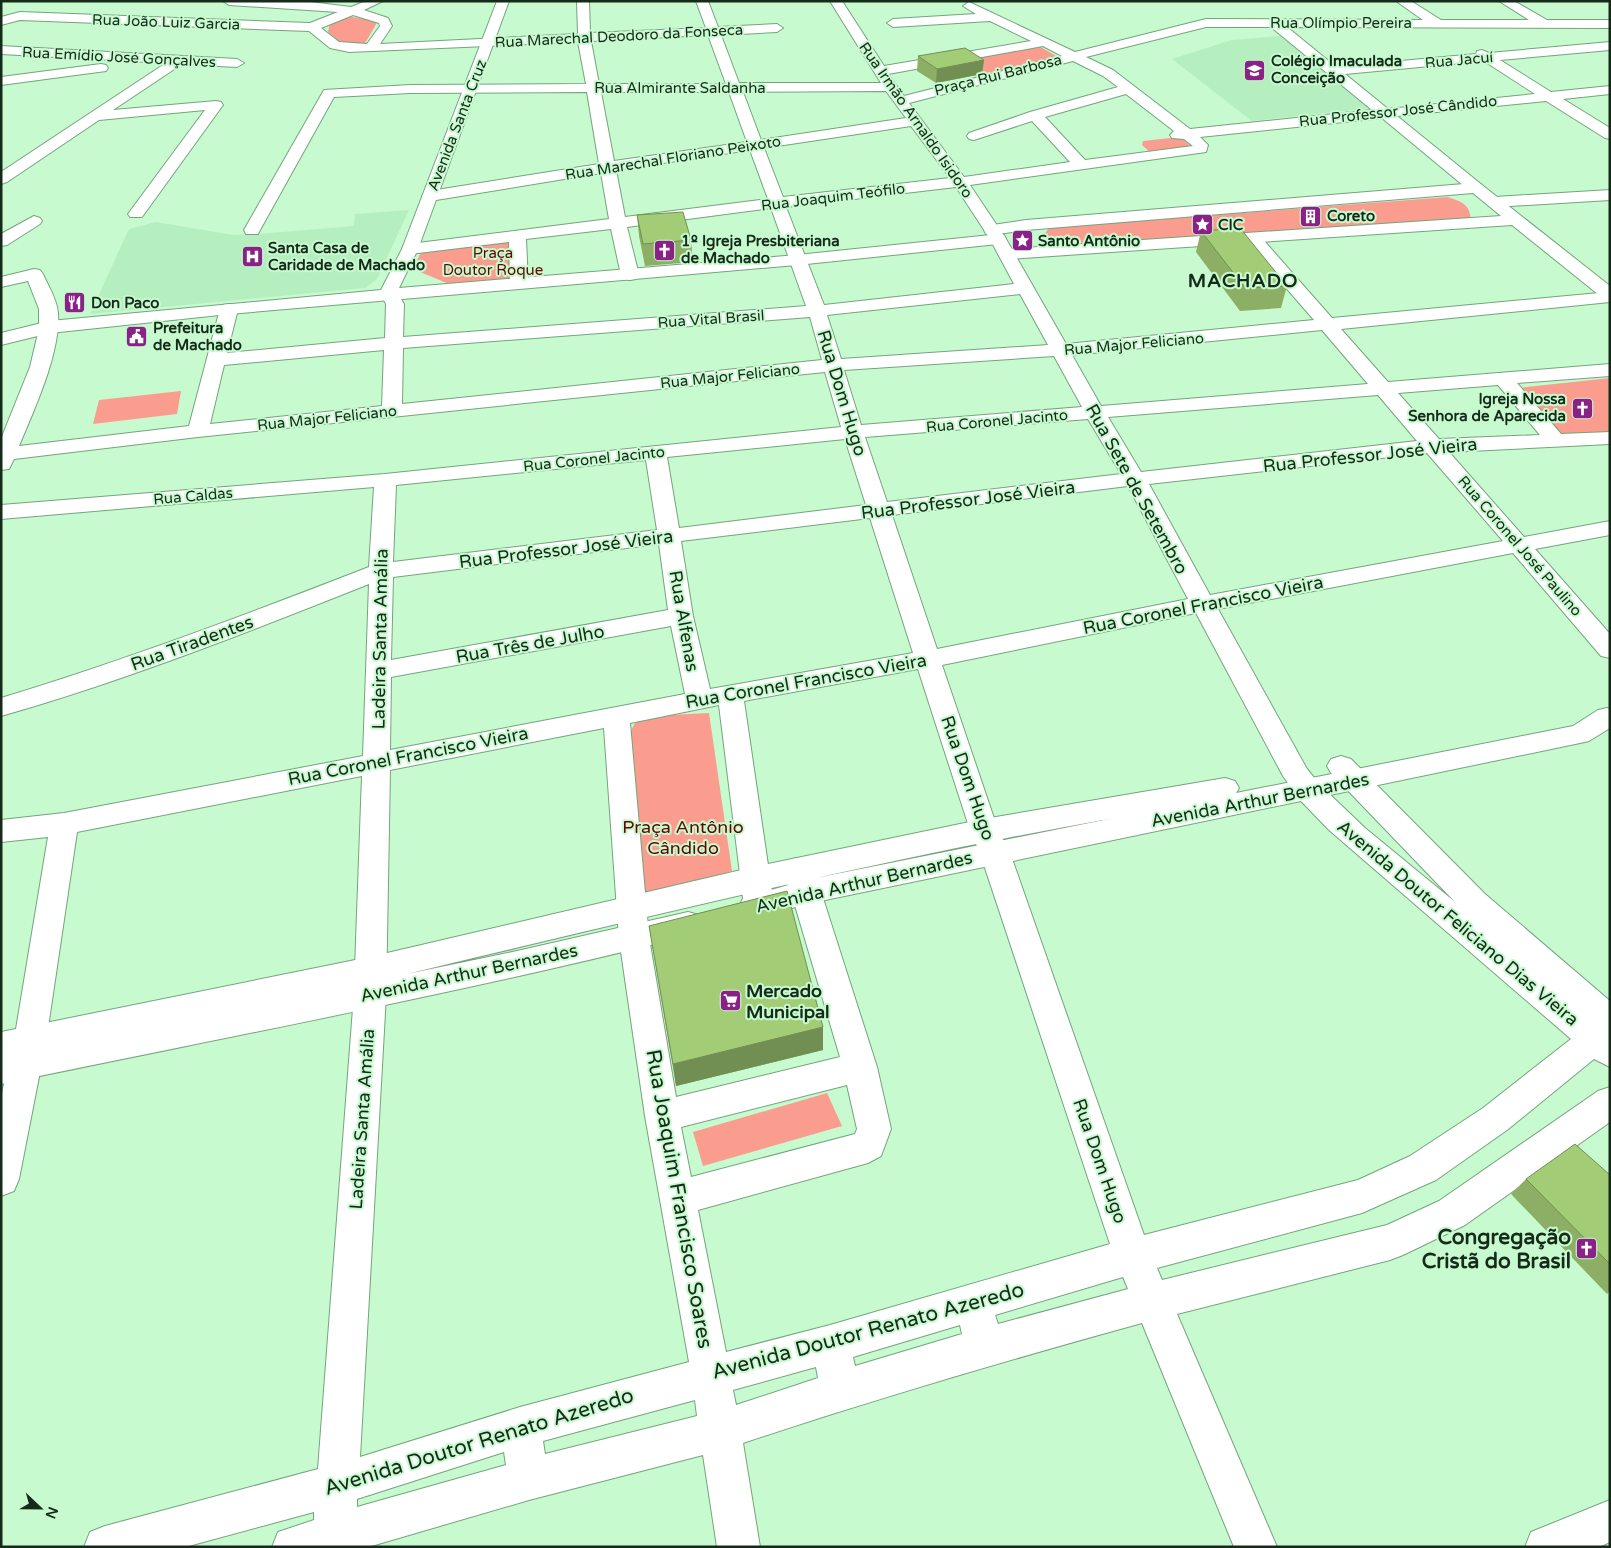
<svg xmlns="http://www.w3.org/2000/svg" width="1611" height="1548" font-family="'Varela Round',sans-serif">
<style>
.built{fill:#b5eebf}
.green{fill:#fa9d8e}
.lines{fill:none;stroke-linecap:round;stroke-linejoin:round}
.minor-casing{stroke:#74a47d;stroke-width:2}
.major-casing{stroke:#74a47d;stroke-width:2}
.minor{fill:#fff;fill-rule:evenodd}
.major{fill:#fff;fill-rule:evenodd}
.wall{fill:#8caf65}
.shaded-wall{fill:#728f53}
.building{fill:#a3cc76;stroke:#728f53}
.labels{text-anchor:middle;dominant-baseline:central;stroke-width:4;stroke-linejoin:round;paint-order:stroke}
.far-street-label{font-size:15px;fill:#162a1a;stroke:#c7facf}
.far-poi-label{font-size:15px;font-weight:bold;fill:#162a1a;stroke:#c7facf;text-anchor:start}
.far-park-label{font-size:15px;fill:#610703;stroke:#c7facf}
.street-label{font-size:18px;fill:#162a1a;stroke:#c7facf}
.park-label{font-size:18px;fill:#610703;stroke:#c7facf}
.poi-label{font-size:18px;font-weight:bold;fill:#162a1a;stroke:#c7facf;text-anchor:start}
.far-district-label{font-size:19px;font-weight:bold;letter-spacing:1px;fill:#162a1a;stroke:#c7facf}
.near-street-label{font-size:21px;fill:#162a1a;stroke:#c7facf}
.near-poi-label{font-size:21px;font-weight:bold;fill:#162a1a;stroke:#c7facf;text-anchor:end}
</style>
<rect width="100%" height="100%" fill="#c7facf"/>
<!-- built -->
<path class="built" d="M 1280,36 L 1371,108 L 1252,121 L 1172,59 L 1232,40 Z
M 409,210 L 377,279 L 365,288 L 90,314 L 129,229 L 156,222 L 233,235 L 259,234 L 354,226 L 355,214 Z"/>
<!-- green -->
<path class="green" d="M 342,17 L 352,17 L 378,21 L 364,45 L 342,44 L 328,32 L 330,22 Z
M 1039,46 L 1058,57 L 984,74 L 961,58 Z
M 1180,137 L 1191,146 L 1190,149 L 1152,154 L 1142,145 L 1143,141 Z
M 1448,197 C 1461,202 1469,203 1471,219 L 1066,247 L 1049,244 L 1042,237 L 1049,228 Z
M 512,240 L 510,280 L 449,284 L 413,269 L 422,250 Z
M 1610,378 L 1610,433 L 1559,435 L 1518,388 Z
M 181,391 L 177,414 L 93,424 L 99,400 Z
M 709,713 L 732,871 L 644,894 L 629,734 L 635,723 L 650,716 Z
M 827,1093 L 842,1126 L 703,1166 L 693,1132 Z"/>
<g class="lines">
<defs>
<path id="minor" d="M 223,1 L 302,1 L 351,7 L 366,1 L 383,1 L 364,10 L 388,18 L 392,26 L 380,44 L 578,34 L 577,1 L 589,1 L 590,33 L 706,28 L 696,1 L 708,1 L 718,27 L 777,24 L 783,28 L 777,32 L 721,35 L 739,83 L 881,83 L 830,1 L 842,1 L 884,66 L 1031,41 L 990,21 L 893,27 L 887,23 L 893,19 L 976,14 L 963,6 L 969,2 L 1075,52 L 1206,19 L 1423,20 L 1396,1 L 1411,1 L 1441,20 L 1529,20 L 1499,1 L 1514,1 L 1547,20 L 1610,20 L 1610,28 L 1287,27 L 1336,67 L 1476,54 L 1477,51 L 1482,50 L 1489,53 L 1610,42 L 1610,50 L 1500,60 L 1551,92 L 1610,86 L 1610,94 L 1563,99 L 1610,128 L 1610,139 L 1605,138 L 1546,101 L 1397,116 L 1482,185 L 1484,188 L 1482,191 L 1470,191 L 1382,118 L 1200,137 L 1208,145 L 1206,152 L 970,185 L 1006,239 L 1066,344 L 1314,320 L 1247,243 L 1245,239 L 1247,235 L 1259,235 L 1332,318 L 1610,292 L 1610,302 L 1341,329 L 1388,382 L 1610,364 L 1610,376 L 1517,383 L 1561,434 L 1610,432 L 1610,444 L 1449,452 L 1524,537 L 1610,521 L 1610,535 L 1535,549 L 1610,634 L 1610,658 L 1601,656 L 1513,553 L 1218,609 L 1307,769 L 1320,785 L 1365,828 L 1455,902 L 1331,773 L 1327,766 L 1331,759 L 1341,756 L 1351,759 L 1485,894 L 1610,1001 L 1610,1067 L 1594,1059 L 1507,1130 L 1436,1180 L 1362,1213 L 1157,1268 L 1162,1280 L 1387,1225 L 1439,1201 L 1598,1091 L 1610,1087 L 1610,1122 L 1465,1225 L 1403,1255 L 1390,1260 L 1177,1314 L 1277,1547 L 1234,1547 L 1142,1323 C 1008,1360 875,1399 743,1443 L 760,1547 L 717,1547 L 703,1455 L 529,1500 L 368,1547 L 272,1547 L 278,1532 L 314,1520 L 314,1512 L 185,1547 L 84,1547 L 90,1532 L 105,1526 L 318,1469 L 354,995 L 362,776 L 77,832 L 46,1041 L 19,1179 L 14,1191 L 1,1196 L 1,1097 L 14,1041 L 48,837 L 1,842 L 1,820 L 64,813 L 363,756 L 369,584 C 248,632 127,680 1,716 L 1,698 C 126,660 248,614 369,567 L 374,487 L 1,519 L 1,505 L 385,474 L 841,427 L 825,372 L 198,437 L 14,459 L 9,469 L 1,470 L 1,439 L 30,367 L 39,329 L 39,309 L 28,281 L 1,287 L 1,277 L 34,269 L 40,270 L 43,274 C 48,286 57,299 58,313 C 61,352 34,410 19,446 L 189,426 L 220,309 L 223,305 L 229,304 L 235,305 L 238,309 L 227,353 L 385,338 L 386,304 L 380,293 L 383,289 L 389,288 L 395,289 L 404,304 L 403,337 L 806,306 L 771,208 L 627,227 L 639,275 L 636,279 L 630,280 L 624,279 L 621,275 L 611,229 L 526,239 L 528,283 L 525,287 L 519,288 L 513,287 L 510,283 L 509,242 L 410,254 L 404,253 L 402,249 L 404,245 L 410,244 L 609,219 L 601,173 L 430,201 L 424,199 L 422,196 L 424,193 L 430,191 L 599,164 L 587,92 L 410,93 L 334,97 L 260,230 L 258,234 L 246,234 L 244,230 L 324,90 L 410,85 L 586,84 L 578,42 L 349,52 L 330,48 L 309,31 L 20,20 L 1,25 L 1,17 L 20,12 L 310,23 L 338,12 L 229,5 ZM 353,15 L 379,23 L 380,26 L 367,44 L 339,42 L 321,28 ZM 1206,27 L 1271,27 L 1372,110 L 1190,129 L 1113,70 L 1086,57 ZM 708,35 L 726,84 L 599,84 L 591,41 ZM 1043,46 L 1062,56 L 904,96 L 888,74 ZM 1073,61 L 1103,76 L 1118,87 L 1030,112 L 969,133 L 967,136 L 969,139 L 974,140 L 1032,121 L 1070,162 L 964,177 L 909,103 ZM 1484,61 L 1535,94 L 1388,109 L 1345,74 ZM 886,91 L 906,118 L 761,140 L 743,92 ZM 601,92 L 729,92 L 747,142 L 614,161 ZM 1126,94 L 1174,131 L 1170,135 L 1172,138 L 1184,139 L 1193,146 L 1085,160 L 1045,117 ZM 911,126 L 950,178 L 783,197 L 764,148 ZM 750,150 L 768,199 L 625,217 L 616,170 ZM 956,187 L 990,239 L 1014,284 L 824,305 L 786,207 ZM 1020,294 L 1048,345 L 841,359 L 827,315 ZM 810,317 L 822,360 L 402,404 L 403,348 ZM 1322,330 L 1368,384 L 1101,406 L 1072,355 ZM 384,350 L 382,406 L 210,424 L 224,365 ZM 1054,356 L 1082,407 L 861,425 L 844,370 ZM 1498,385 L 1540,435 L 1439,439 L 1398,393 ZM 1378,395 L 1417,441 L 1141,472 L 1108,417 ZM 1088,419 L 1121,474 L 887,502 L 865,437 ZM 845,439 L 866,505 L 679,528 L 667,457 ZM 1427,453 L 1503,541 L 1210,595 L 1149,484 ZM 646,460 L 657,530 L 393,562 L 396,485 ZM 1128,486 L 1188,599 L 937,649 L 892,515 ZM 870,518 L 913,653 L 710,689 L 693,616 L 681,541 ZM 659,544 L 668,610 L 391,660 L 393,577 ZM 1196,613 L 1283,776 L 1300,800 L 1329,830 L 1571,1039 L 1483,1108 L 1410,1156 L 1358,1180 L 1144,1235 L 1010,853 L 998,830 L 942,665 ZM 671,626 L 685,694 L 390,750 L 391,677 ZM 918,669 L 970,830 L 980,853 L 1110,1244 L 830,1325 L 726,1352 L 698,1210 L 868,1163 L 881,1156 L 891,1129 L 877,1067 L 821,892 L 806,862 L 796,858 L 786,862 L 781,870 L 791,892 L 840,1057 L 676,1097 L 649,938 L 630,723 L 719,705 L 744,906 L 748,915 L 759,918 L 770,915 L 774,906 L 744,701 ZM 604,728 L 619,938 L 645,1116 L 689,1362 L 520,1407 L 360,1457 L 386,995 L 390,770 ZM 847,1085 L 857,1129 L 855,1134 L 691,1177 L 681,1127 ZM 1123,1277 L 1128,1289 L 998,1324 L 995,1315 ZM 960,1325 L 962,1334 L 855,1366 L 853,1357 ZM 816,1367 L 818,1378 L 736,1405 L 733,1390 ZM 695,1400 L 697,1416 L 545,1454 L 543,1441 ZM 504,1452 L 506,1465 L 357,1507 L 357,1499 Z
M 1,46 L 237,59 L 244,63 L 237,67 L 182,64 L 113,110 L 216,101 L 221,102 L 223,105 L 142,217 L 130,217 L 128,214 L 205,110 L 99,120 L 7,182 L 1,184 L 1,172 L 166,63 L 1,54 Z
M 101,64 L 106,65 L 108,68 L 106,71 L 1,85 L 1,77 Z
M 1610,190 L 1610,200 L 1495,207 L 1489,205 L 1487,202 L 1489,199 L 1495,197 Z
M 34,216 L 40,218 L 42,221 L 40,224 L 7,245 L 1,246 L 1,234 Z
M 1610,1500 L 1610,1542 L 1599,1547 L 1525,1547 L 1531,1532 Z"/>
<path id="major" d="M 497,1 L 509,1 L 418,249 L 399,288 L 797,255 L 991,235 L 986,234 L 984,230 L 986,226 L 1026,220 L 1476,183 L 1482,185 L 1610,286 L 1610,300 L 1604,299 L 1512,225 L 1007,259 L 1001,258 L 998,254 L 1001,250 L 1007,249 L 1501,216 L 1473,193 L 1026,230 L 998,234 L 1004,235 L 1006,239 L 1004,243 L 998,244 L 797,265 L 229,314 L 50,333 L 1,345 L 1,333 L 50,321 L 381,290 L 402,249 Z
M 1607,708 L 1610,709 L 1610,728 L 1589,741 L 1580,743 L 806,904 L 754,919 L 743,916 L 739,907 L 743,898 L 806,880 L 1114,818 C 876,860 642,918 407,974 L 517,951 L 688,912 L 699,915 L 703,924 L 699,933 L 688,936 C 461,993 231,1036 1,1084 L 1,1032 L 370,957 L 754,867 L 984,819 L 1225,778 L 1235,781 L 1239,788 L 1236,793 L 1573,726 L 1598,710 Z"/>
</defs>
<!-- minor casing -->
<use href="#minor" class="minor-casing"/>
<!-- major casing -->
<use href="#major" class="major-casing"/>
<!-- minor -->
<use href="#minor" class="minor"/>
<!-- major -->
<use href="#major" class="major"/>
</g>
<!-- wall -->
<path class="wall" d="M 918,56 L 984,60 L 982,74 L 936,83 L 917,71 Z
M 637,215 L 691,240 L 693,262 L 645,266 L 639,236 Z
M 1201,231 L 1287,286 L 1281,308 L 1240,311 L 1196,252 Z
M 649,926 L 823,1027 L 823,1050 L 676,1086 Z
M 1610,1175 L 1610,1291 L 1607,1294 L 1511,1194 L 1526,1179 Z"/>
<!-- shaded-wall -->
<path class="shaded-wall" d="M 984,60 L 982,74 L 936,83 L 937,69 Z
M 823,1027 L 823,1050 L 676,1086 L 673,1064 Z"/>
<!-- building -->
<path class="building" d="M 965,48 L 984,60 L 937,69 L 918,56 Z
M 683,212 L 691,240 L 643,244 L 637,215 Z
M 1240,228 L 1287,286 L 1245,288 L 1201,231 Z
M 787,891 L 823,1027 L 673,1064 L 649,926 Z
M 1575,1144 L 1610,1175 L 1610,1264 L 1526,1179 Z"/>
<!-- icons -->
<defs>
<symbol id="school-square" viewBox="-11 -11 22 22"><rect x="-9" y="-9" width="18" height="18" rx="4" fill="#8a2186" stroke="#c7facf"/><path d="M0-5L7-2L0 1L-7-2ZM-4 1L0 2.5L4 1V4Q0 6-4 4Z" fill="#fff"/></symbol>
<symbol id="building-square" viewBox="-11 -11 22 22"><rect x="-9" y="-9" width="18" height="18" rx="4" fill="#8a2186" stroke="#c7facf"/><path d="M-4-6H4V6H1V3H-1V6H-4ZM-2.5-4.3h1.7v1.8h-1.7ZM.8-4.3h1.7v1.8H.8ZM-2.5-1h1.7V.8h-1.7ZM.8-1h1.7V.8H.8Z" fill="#fff"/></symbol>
<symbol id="sight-square" viewBox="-11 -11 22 22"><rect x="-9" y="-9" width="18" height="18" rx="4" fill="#8a2186" stroke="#c7facf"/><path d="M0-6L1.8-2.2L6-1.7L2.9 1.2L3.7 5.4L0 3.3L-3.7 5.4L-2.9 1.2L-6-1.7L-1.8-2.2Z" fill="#fff"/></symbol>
<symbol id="church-square" viewBox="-11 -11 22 22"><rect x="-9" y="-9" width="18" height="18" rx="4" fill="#8a2186" stroke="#c7facf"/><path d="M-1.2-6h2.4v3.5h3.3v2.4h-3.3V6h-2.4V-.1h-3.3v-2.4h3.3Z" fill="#fff"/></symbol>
<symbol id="hospital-square" viewBox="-11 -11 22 22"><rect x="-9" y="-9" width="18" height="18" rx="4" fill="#8a2186" stroke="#c7facf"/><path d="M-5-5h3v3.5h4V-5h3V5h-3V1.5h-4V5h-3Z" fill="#fff"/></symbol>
<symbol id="restaurant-square" viewBox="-11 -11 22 22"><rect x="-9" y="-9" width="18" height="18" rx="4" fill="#8a2186" stroke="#c7facf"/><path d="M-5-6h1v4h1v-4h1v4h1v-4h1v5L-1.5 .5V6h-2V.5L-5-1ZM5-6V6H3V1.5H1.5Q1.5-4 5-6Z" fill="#fff"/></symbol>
<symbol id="civic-square" viewBox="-11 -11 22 22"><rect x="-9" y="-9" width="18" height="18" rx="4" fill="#8a2186" stroke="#c7facf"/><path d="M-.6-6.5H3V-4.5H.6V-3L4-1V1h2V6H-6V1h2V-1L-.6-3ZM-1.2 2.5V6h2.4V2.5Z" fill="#fff"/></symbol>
<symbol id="supermarket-square" viewBox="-11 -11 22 22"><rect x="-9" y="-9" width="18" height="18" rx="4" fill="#8a2186" stroke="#c7facf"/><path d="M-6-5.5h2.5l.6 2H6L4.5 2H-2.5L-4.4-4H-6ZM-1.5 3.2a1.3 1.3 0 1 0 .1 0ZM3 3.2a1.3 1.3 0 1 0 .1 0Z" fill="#fff"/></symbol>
</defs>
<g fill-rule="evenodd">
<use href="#school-square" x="1242" y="58" width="25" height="25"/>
<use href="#building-square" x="1298" y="204" width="25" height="25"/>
<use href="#sight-square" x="1190" y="212" width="25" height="25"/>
<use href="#sight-square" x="1010" y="228" width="25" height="25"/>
<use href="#church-square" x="652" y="238" width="25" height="25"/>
<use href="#hospital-square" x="240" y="244" width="25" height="25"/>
<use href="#restaurant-square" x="62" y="290" width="25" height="25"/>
<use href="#civic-square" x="124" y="324" width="25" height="25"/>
<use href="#church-square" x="1570" y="396" width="25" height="25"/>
<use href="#supermarket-square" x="718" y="988" width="25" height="25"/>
<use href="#church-square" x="1574" y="1236" width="25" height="25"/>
</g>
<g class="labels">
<!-- far-street labels -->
<g class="far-street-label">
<text transform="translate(166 22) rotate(2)">Rua João Luiz Garcia</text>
<text x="1341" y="23">Rua Olímpio Pereira</text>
<text transform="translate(619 36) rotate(-3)">Rua Marechal Deodoro da Fonseca</text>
<text transform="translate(119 57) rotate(3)">Rua Emídio José Gonçalves</text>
<text transform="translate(1459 60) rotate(-5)">Rua Jacuí</text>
<text transform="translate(998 75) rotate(-14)">Praça Rui Barbosa</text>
<text x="680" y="88">Rua Almirante Saldanha</text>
<text transform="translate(1398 111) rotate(-6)">Rua Professor José Cândido</text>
<text transform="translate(916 120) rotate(55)">Rua Irmão Arnaldo Isidoro</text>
<text transform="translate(457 125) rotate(-69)">Avenida Santa Cruz</text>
<text transform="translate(673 158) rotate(-9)">Rua Marechal Floriano Peixoto</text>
<text transform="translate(833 197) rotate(-7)">Rua Joaquim Teófilo</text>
<text transform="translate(711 319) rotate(-4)">Rua Vital Brasil</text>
<text transform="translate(1134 344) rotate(-5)">Rua Major Feliciano</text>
<text transform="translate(730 376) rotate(-6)">Rua Major Feliciano</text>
<text transform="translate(327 418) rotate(-6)">Rua Major Feliciano</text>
<text transform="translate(997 421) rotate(-5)">Rua Coronel Jacinto</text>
<text transform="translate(594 459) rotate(-6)">Rua Coronel Jacinto</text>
<text transform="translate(193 496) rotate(-5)">Rua Caldas</text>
<text transform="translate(1520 546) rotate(49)">Rua Coronel José Paulino</text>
</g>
<!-- far-poi labels -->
<g class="far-poi-label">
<text x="1271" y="61">Colégio Imaculada<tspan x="1271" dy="17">Conceição</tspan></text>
<text x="1327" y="216">Coreto</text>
<text x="1218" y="225">CIC</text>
<text x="681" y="241">1º Igreja Presbiteriana<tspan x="681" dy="17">de Machado</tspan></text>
<text x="1038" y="241">Santo Antônio</text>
<text x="268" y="248">Santa Casa de<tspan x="268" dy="17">Caridade de Machado</tspan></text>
<text x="91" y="303">Don Paco</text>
<text x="153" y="328">Prefeitura<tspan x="153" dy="17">de Machado</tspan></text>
<text x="1566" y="399" text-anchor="end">Igreja Nossa<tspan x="1566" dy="17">Senhora de Aparecida</tspan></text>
</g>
<!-- far-park labels -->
<g class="far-park-label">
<text x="493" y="253">Praça<tspan x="493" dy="17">Doutor Roque</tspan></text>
</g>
<!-- street labels -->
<g class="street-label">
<text transform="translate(842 393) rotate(73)">Rua Dom Hugo</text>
<text transform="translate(1370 455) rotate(-6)">Rua Professor José Vieira</text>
<text transform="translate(1137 489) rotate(61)">Rua Sete de Setembro</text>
<text transform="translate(968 500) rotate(-7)">Rua Professor José Vieira</text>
<text transform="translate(566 549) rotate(-7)">Rua Professor José Vieira</text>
<text transform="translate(1203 605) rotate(-11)">Rua Coronel Francisco Vieira</text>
<text transform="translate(684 621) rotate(80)">Rua Alfenas</text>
<text transform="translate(380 639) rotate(-89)">Ladeira Santa Amália</text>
<text transform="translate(192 643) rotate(-20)">Rua Tiradentes</text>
<text transform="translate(530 644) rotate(-10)">Rua Três de Julho</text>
<text transform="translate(806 681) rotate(-10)">Rua Coronel Francisco Vieira</text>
<text transform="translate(408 756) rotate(-11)">Rua Coronel Francisco Vieira</text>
<text transform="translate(968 778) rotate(71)">Rua Dom Hugo</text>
<text transform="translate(1260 800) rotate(-11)">Avenida Arthur Bernardes</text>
<text transform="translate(864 882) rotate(-13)">Avenida Arthur Bernardes</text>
<text transform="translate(1458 923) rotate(40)">Avenida Doutor Feliciano Dias Vieira</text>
<text transform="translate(469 973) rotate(-12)">Avenida Arthur Bernardes</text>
<text transform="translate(362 1119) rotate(-86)">Ladeira Santa Amália</text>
<text transform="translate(1100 1161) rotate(71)">Rua Dom Hugo</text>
</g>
<!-- park labels -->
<g class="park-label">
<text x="683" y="827">Praça Antônio<tspan x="683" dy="21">Cândido</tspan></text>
</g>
<!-- poi labels -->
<g class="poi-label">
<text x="746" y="991">Mercado<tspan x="746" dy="21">Municipal</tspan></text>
</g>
<!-- far-district labels -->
<g class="far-district-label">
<text x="1243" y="281">MACHADO</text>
</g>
<!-- near-street labels -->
<g class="near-street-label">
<text transform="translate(679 1199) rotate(80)">Rua Joaquim Francisco Soares</text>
<text transform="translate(868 1331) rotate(-15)">Avenida Doutor Renato Azeredo</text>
<text transform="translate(479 1442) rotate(-17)">Avenida Doutor Renato Azeredo</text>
</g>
<!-- near-poi labels -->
<g class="near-poi-label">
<text x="1571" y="1237">Congregação<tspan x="1571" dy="24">Cristã do Brasil</tspan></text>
</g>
</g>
<!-- border -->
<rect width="1611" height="1548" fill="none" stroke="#162a1a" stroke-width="5"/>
<!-- north arrow -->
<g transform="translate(40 1508) rotate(112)" stroke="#c7facf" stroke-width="4" paint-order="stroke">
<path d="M0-4L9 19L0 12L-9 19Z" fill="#162a1a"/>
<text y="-8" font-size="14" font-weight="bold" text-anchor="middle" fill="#162a1a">N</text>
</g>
</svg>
